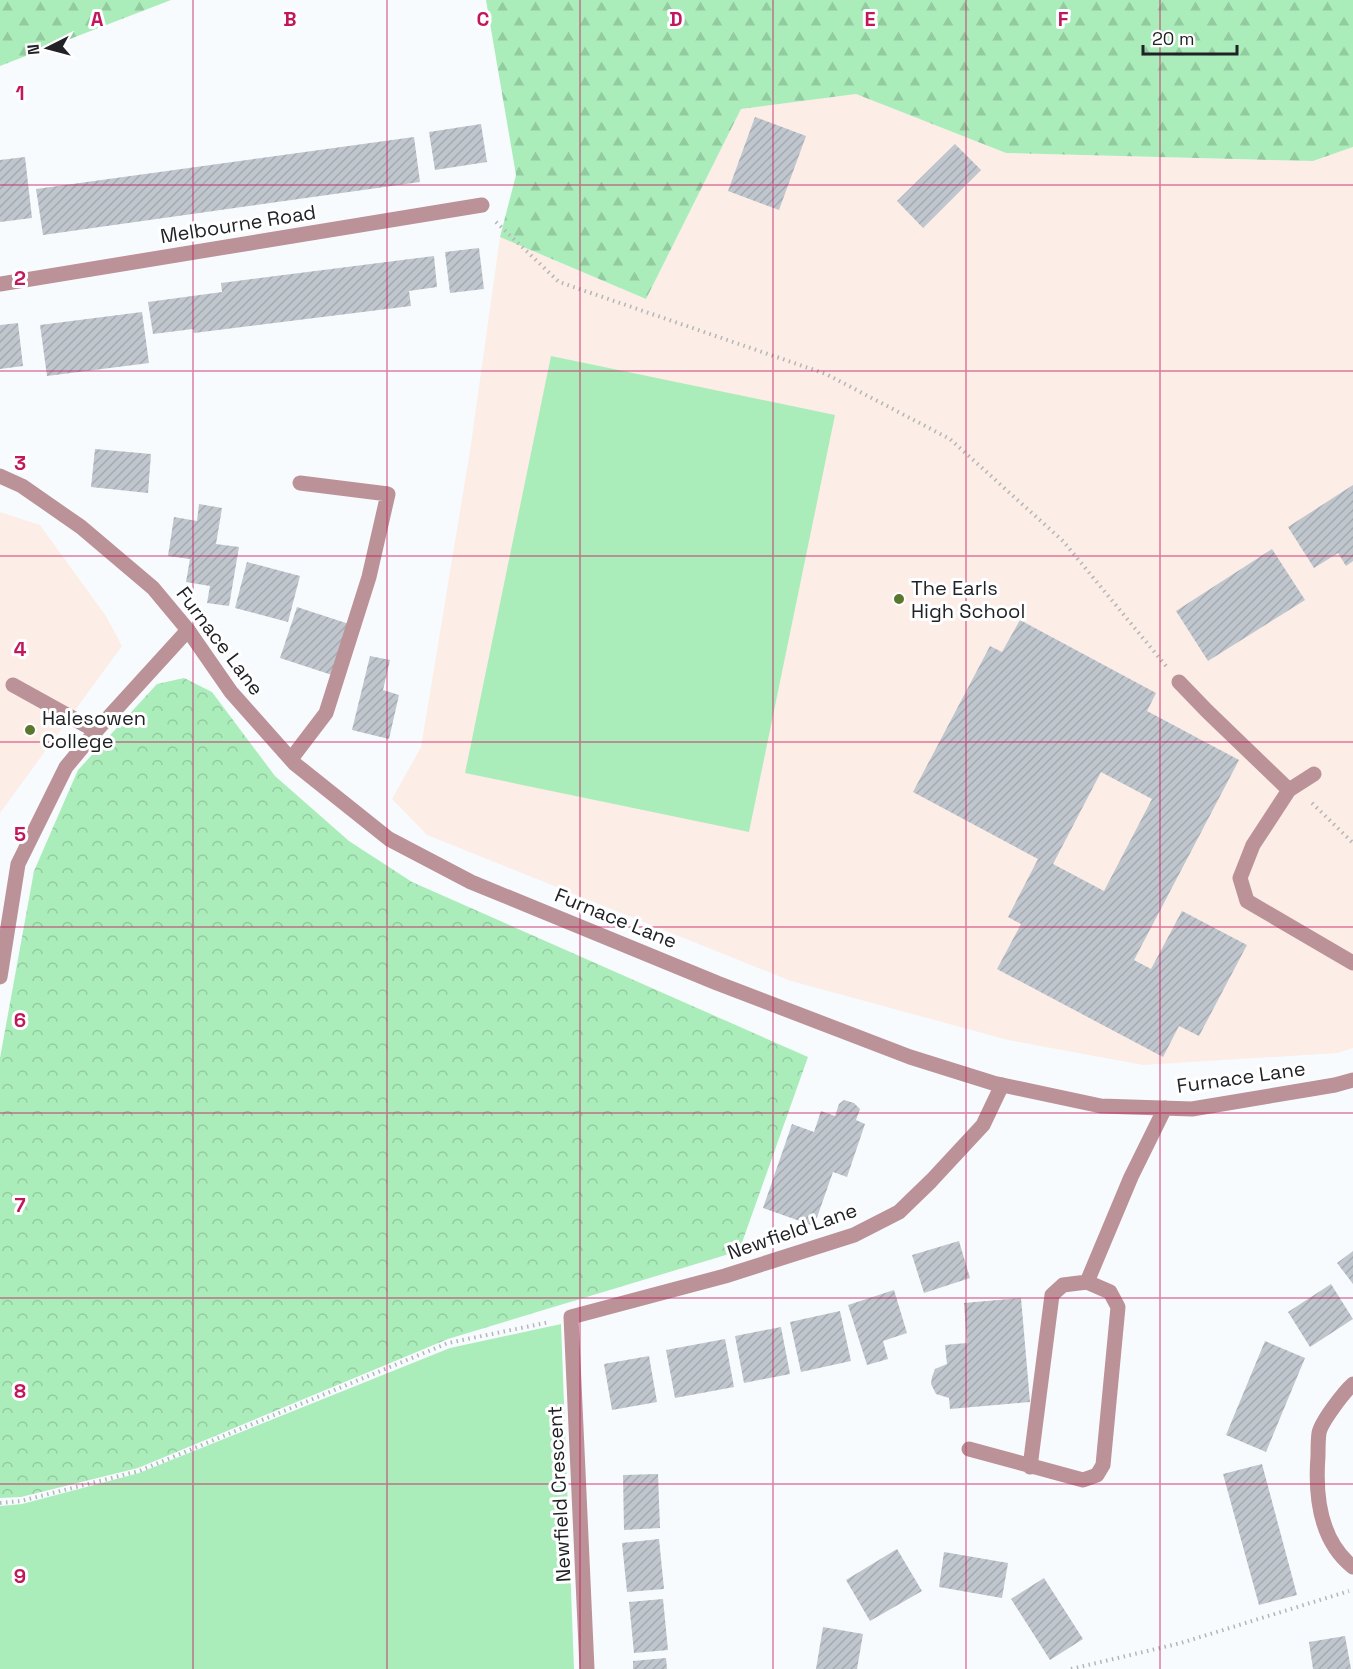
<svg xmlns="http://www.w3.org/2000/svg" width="1353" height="1669" font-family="'Space Grotesk',sans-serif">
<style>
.education{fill:#fcede7}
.grass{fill:#abedba}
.forest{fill:url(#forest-firs)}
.park{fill:url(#park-crowns)}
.building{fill:url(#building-hatch);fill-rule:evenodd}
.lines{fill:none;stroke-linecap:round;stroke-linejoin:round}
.path{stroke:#b3b6b9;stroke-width:4;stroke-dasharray:1.5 4.5;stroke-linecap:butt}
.service{stroke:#bb9298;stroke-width:15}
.minor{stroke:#bb9298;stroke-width:15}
.tertiary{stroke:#bb9298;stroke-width:15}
.grid{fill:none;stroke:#c2185b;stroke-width:1.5;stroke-opacity:0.55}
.poi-dot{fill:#5a782d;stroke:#fff;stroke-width:2}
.labels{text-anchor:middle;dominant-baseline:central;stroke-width:6;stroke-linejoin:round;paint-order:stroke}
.street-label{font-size:20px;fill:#202225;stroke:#fff}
.poi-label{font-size:20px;fill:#202225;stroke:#fff;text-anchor:start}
.grid-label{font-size:20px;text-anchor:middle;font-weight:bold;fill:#c2185b;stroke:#fff;stroke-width:6;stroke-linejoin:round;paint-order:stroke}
</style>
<defs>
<pattern id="forest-firs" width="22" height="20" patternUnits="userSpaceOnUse" patternTransform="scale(1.5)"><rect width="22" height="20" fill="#abedba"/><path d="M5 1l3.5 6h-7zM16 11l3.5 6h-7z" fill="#93cba0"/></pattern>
<pattern id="park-crowns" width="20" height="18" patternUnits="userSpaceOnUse" patternTransform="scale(1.5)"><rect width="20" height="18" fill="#abedba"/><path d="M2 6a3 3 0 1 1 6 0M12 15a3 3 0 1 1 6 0" fill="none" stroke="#93cba0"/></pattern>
<pattern id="building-hatch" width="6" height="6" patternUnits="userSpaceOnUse" patternTransform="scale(1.5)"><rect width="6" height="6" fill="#bfc6cd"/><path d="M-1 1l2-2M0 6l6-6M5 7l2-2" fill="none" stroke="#a4aab0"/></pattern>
</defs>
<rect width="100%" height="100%" fill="#f8fbfe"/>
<!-- education -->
<path class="education" d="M 856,94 L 1006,153 L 1313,161 L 1353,147 L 1353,1048 L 1338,1053 L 1143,1065 L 1008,1040 L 791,981 L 427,835 L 392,799 L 421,747 L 470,451 L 500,237 L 646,299 L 741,109 Z
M 0,512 L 40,525 L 106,616 L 122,646 L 0,813 Z"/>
<!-- grass -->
<path class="grass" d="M 551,356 L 835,415 L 749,832 L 465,773 Z
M 561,1324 L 574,1669 L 0,1669 L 0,1506 L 22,1504 L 139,1473 L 450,1348 Z"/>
<!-- forest -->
<path class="forest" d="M 0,0 L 171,0 L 0,66 Z
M 486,0 L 1353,0 L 1353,147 L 1313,161 L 1006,153 L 856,94 L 741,109 L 646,299 L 500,237 L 516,175 Z"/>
<!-- park -->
<path class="park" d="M 184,678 L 212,692 L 275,776 L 349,841 L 412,882 L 808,1057 L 739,1251 L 448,1339 L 138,1468 L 21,1497 L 0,1498 L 0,1058 L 34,871 L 78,770 L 157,684 Z"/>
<!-- building -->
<path class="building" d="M 755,117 L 806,136 L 779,210 L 728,191 Z
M 481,124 L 487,162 L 435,170 L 429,132 Z
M 414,137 L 420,182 L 43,235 L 36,189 Z
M 955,144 L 981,170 L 923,228 L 897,201 Z
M 25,157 L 32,218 L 0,222 L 0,160 Z
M 479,248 L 484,289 L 450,293 L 445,252 Z
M 434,256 L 437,287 L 409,291 L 411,306 L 194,333 L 193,329 L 153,334 L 148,302 L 222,292 L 221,283 Z
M 142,312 L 149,363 L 47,376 L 40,325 Z
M 18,323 L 23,366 L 0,369 L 0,325 Z
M 95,449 L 151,454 L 148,493 L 91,487 Z
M 1353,485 L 1353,561 L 1346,566 L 1338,553 L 1314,568 L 1288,527 Z
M 199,504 L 222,508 L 216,544 L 239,547 L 229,606 L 207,603 L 210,586 L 186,582 L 190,559 L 168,556 L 174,517 L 197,521 Z
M 1272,549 L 1305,600 L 1208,661 L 1176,611 Z
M 247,562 L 300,576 L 288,622 L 235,608 Z
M 297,607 L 349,624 L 332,675 L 280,658 Z
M 1020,620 L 1156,693 L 1147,711 L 1239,760 L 1134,960 L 1151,969 L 1182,911 L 1247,945 L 1199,1036 L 1179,1026 L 1163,1057 L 997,969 L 1021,924 L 1008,917 L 1038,859 L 913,792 L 990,646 L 1002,652 ZM 1101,772 L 1152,799 L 1104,891 L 1053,864 Z
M 370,656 L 390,660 L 383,690 L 399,695 L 389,739 L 352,730 Z
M 844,1100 L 854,1103 L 860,1109 L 856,1120 L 865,1124 L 847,1177 L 833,1172 L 814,1226 L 763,1208 L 792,1124 L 814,1132 L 821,1111 L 835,1116 L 839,1104 Z
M 959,1241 L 970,1278 L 924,1293 L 912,1255 Z
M 1353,1251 L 1353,1284 L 1337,1263 Z
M 1331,1284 L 1353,1319 L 1310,1347 L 1288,1312 Z
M 894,1290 L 907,1333 L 883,1341 L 888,1359 L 867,1365 L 848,1305 Z
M 1021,1298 L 1030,1402 L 950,1409 L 949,1398 L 936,1394 L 931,1384 L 932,1377 L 935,1369 L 947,1364 L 945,1345 L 967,1343 L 964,1303 Z
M 840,1311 L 851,1361 L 801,1372 L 790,1322 Z
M 781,1327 L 790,1374 L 744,1383 L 735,1336 Z
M 725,1339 L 734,1387 L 675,1398 L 666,1350 Z
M 1265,1341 L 1305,1358 L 1266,1452 L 1226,1435 Z
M 649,1356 L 657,1402 L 612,1410 L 604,1364 Z
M 1262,1464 L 1297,1595 L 1259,1605 L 1223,1474 Z
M 658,1474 L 660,1528 L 624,1530 L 623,1475 Z
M 659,1539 L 664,1589 L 627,1592 L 622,1543 Z
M 897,1549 L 922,1591 L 870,1621 L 846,1580 Z
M 944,1552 L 1008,1563 L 1002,1598 L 939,1587 Z
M 1044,1578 L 1083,1639 L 1050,1660 L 1011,1599 Z
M 663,1599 L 668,1650 L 634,1653 L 629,1602 Z
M 823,1627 L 863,1634 L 857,1669 L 816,1669 Z
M 1345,1636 L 1351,1669 L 1313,1669 L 1309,1642 Z
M 666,1658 L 667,1669 L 633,1669 L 633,1661 Z"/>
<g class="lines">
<!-- path -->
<path class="path" d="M 496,222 L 559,282 L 826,374 L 950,439 L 1063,541 L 1166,666
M 1312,803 L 1353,843
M 0,1503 L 21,1501 L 139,1471 L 448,1343 L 550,1322
M 1071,1669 L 1181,1643 L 1349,1591"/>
<!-- service -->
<path class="service" d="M 1179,682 L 1207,711 L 1289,790
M 13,685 L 96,731
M 291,759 L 326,713 L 369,577 L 388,494 L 300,483
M 1314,774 L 1289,790 L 1253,845 L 1240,878 L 1247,901 L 1353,963
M 969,1449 L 1083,1480 L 1097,1475 L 1103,1465 L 1118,1307 L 1110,1292 L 1087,1282 L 1131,1177 L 1165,1108
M 1030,1467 L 1052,1295 L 1063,1285 L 1087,1282"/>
<!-- minor -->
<path class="minor" d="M 0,284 L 482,205
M 0,977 L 18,864 L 66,767 L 96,731 L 188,630
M 1353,1384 C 1344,1392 1321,1422 1319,1433 C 1318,1440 1318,1449 1318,1456 C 1315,1495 1320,1541 1353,1567
M 587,1669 L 571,1317 L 725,1276 L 854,1235 L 899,1212 L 931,1181 L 983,1125 L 1002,1085"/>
<!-- tertiary -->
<path class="tertiary" d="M 0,476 L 22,486 L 81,527 L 153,588 L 188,630 L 231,692 L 295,764 L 389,839 L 471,882 L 717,983 L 910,1057 L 993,1083 L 1101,1106 L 1192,1109 L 1335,1085 L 1353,1080"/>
</g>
<!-- grid -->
<path class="grid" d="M 193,0 L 193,1669M 387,0 L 387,1669M 580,0 L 580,1669M 773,0 L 773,1669M 966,0 L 966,1669M 1160,0 L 1160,1669M 0,185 L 1353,185M 0,371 L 1353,371M 0,556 L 1353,556M 0,742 L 1353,742M 0,927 L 1353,927M 0,1113 L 1353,1113M 0,1298 L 1353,1298M 0,1484 L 1353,1484"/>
<!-- markers -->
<g class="poi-dot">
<circle cx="899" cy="599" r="6"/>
<circle cx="30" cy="730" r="6"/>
</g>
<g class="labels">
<!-- street labels -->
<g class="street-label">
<text transform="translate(238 224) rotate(-9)">Melbourne Road</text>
<text transform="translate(220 641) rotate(53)">Furnace Lane</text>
<text transform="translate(616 918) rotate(22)">Furnace Lane</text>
<text transform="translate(1241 1077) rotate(-8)">Furnace Lane</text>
<text transform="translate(792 1231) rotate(-19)">Newfield Lane</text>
<text transform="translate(559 1494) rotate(-93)">Newfield Crescent</text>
</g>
<!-- poi labels -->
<g class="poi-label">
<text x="911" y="588">The Earls<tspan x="911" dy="23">High School</tspan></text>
<text x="42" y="718">Halesowen<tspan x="42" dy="23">College</tspan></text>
</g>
</g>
<g class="grid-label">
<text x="97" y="26">A</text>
<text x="290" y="26">B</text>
<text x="483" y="26">C</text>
<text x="676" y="26">D</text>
<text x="870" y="26">E</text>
<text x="1063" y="26">F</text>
<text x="20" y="100">1</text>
<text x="20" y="285">2</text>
<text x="20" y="470">3</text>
<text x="20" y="656">4</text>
<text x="20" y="841">5</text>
<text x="20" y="1027">6</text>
<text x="20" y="1212">7</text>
<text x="20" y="1398">8</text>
<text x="20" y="1583">9</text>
</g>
<!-- north arrow -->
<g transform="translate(48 48) rotate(264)" stroke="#ffffff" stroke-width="4.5" paint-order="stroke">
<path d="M0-4.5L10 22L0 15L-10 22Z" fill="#202225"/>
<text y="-9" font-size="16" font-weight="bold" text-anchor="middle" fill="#202225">N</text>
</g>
<!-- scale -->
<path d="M1143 45v9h94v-9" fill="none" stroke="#202225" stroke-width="3"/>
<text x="1152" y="45" font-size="18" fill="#202225" stroke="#ffffff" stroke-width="4.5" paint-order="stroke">20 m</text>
</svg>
